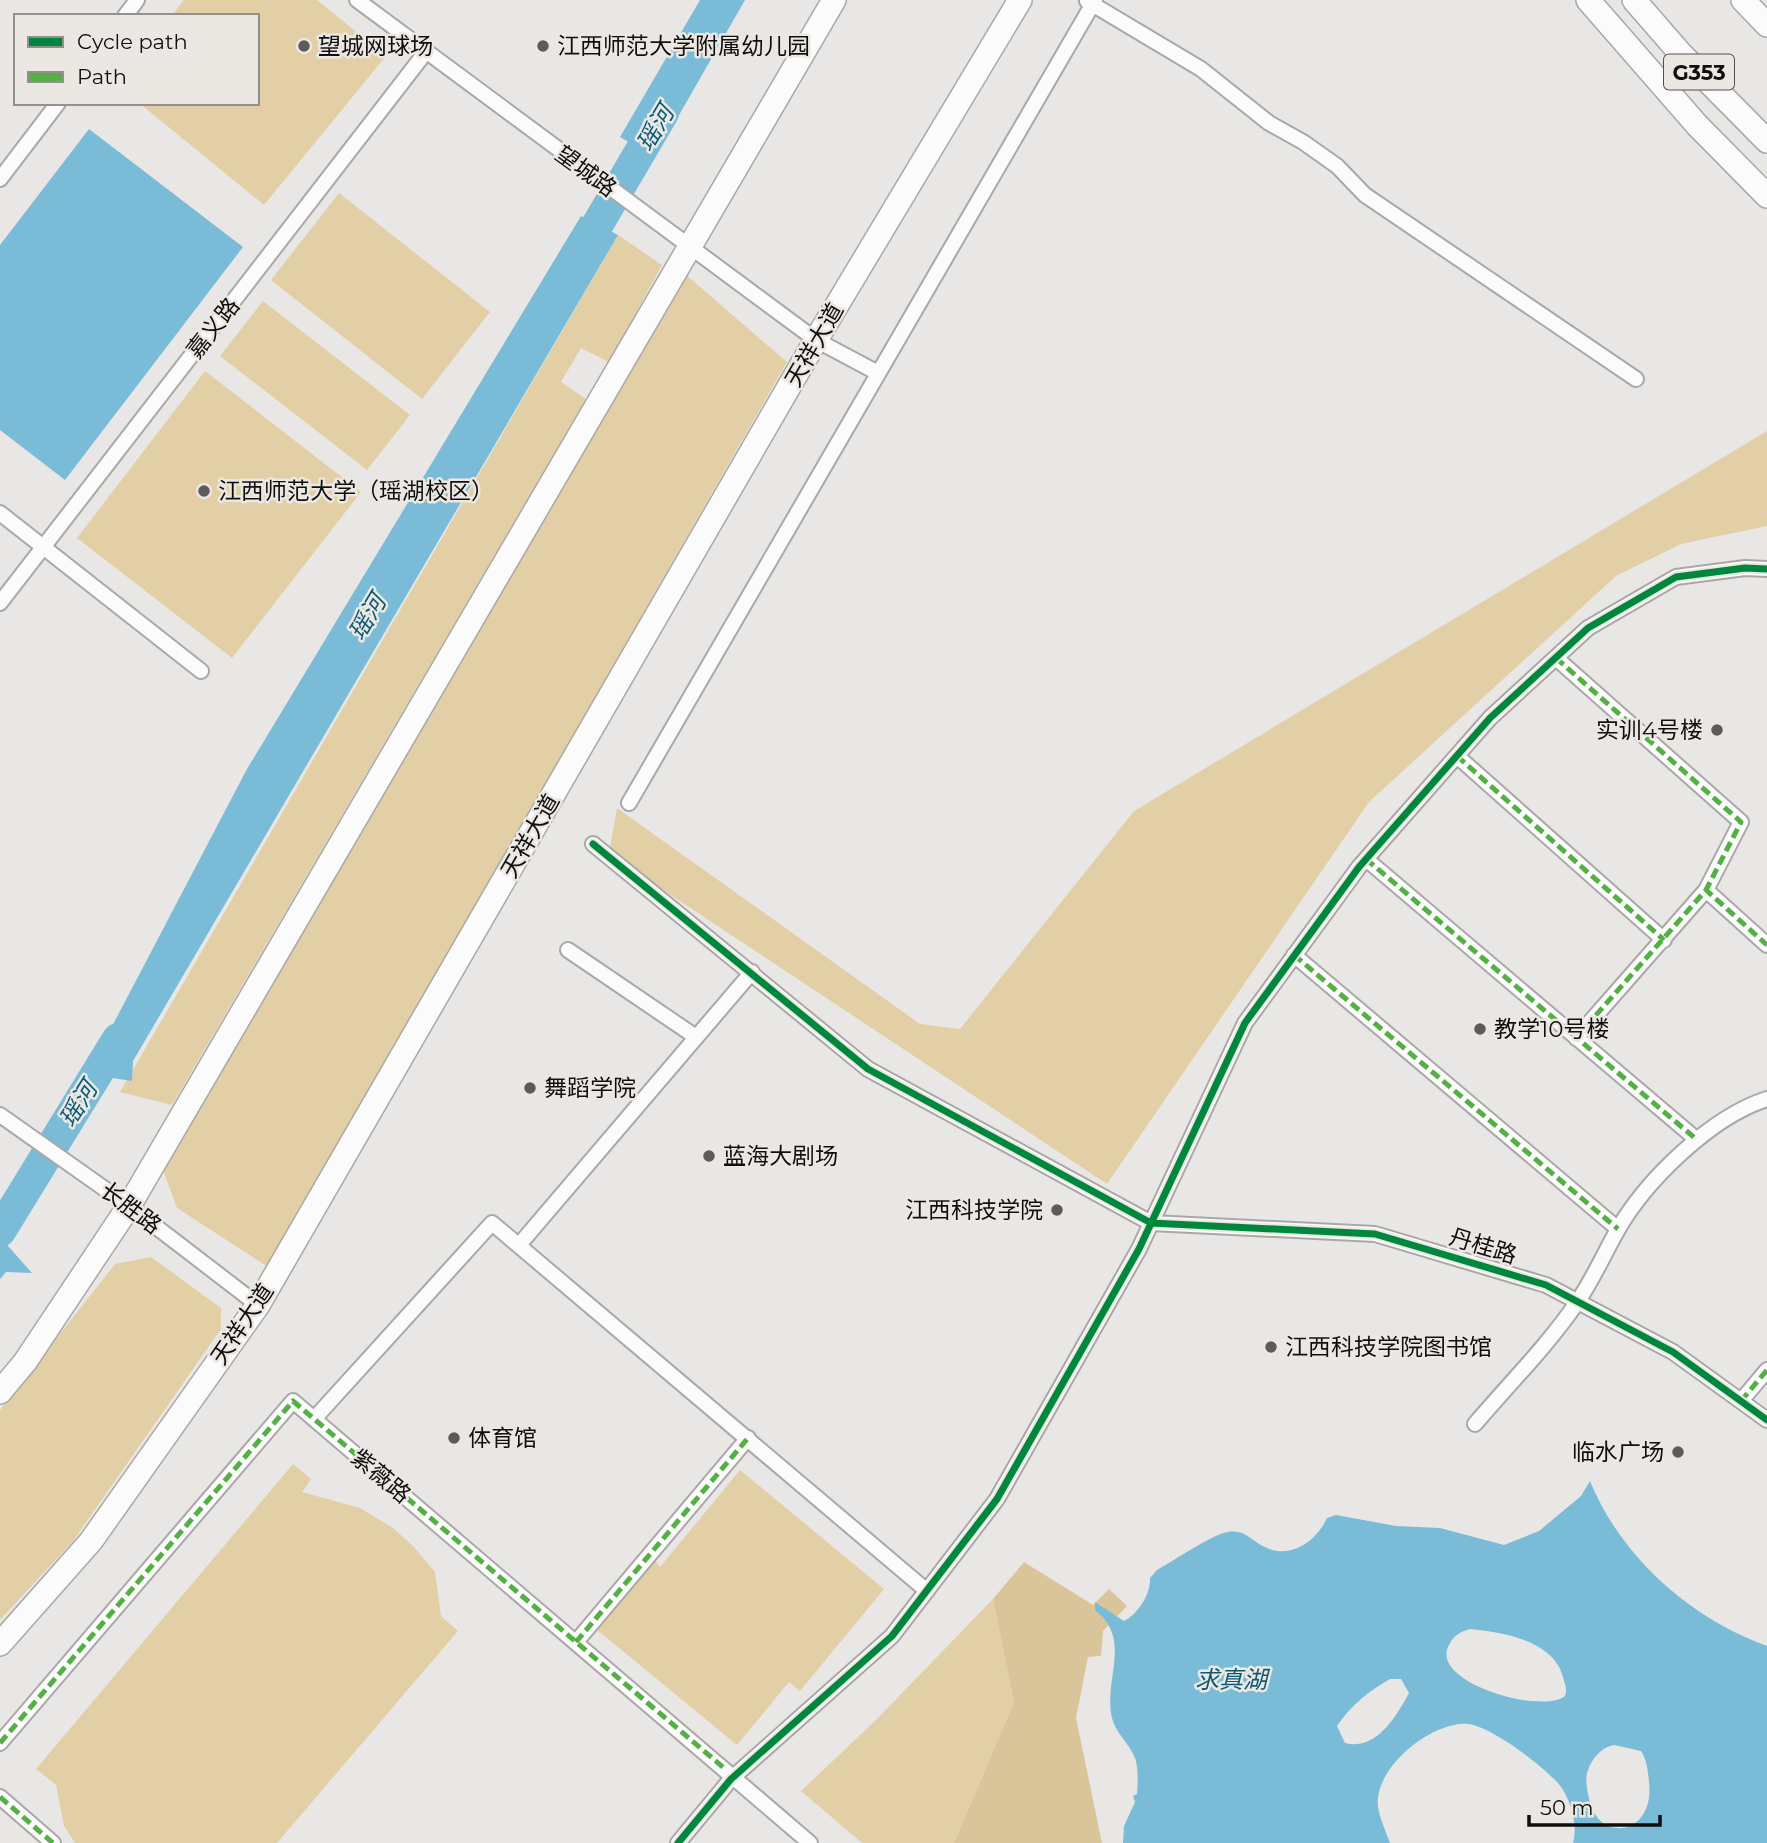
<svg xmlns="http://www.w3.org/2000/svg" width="1767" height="1843" font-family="Montserrat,'Noto Sans SC',sans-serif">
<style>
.green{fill:#e2cfa5}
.forest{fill:#d9c599}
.water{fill:#7abcd7;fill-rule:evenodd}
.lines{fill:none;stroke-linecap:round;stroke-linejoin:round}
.river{stroke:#7abcd7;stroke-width:32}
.minor-casing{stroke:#a9a8a6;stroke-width:18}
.primary-casing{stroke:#a9a8a6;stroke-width:26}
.trunk-casing{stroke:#a9a8a6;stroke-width:26}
.minor{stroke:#fcfbfb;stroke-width:14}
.primary{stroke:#fcfbfb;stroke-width:23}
.trunk{stroke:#fcfbfb;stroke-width:23}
.quiet{stroke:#54b044;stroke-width:5;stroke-dasharray:10 5;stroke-linecap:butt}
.cycleway-casing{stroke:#ebe8e3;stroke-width:11}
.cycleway{stroke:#00873e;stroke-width:7}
.poi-dot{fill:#5c5b59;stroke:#ebe8e3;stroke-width:2.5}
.labels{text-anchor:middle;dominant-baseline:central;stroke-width:5;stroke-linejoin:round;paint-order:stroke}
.shield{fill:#ebe8e3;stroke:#52504e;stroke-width:2}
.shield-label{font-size:21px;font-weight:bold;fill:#100f0e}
.poi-label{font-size:23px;fill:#100f0e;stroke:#ebe8e3;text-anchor:start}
.street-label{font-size:23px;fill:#100f0e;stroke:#ebe8e3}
.water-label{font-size:24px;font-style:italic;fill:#0c5a75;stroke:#ebe8e3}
</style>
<rect width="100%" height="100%" fill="#e9e7e5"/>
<!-- green -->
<path class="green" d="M 184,0 L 317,0 L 386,56 L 264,205 L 139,103 L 257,103 L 257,16 L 171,16 Z
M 339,193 L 490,312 L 422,399 L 271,280 Z
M 618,235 L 662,265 L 609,362 L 581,348 L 561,382 L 586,399 L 172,1105 L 120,1092 Z
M 685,274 L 787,362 L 268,1267 L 177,1208 L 163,1170 Z
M 263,301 L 410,415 L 367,470 L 220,356 Z
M 205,371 L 361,492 L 232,658 L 77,538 Z
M 1767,431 L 1767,526 L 1681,544 L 1616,576 L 1369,802 L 1107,1184 L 609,854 L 617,808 L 920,1024 L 960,1029 L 1134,811 Z
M 151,1257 L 221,1308 L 221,1329 L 73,1541 L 0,1620 L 0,1410 L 115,1264 Z
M 293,1464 L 311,1479 L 302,1492 L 360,1508 L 393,1528 L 413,1546 L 435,1572 L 441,1616 L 458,1631 L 277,1843 L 75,1843 L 64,1826 L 56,1785 L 36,1769 Z
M 740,1470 L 884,1589 L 800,1691 L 789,1682 L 737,1745 L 596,1629 L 654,1559 L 660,1567 Z
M 993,1599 L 1014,1702 L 954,1843 L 862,1843 L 801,1791 L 876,1720 Z"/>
<!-- forest -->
<path class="forest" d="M 1024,1562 L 1093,1605 L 1109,1589 L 1127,1606 L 1103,1631 L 1101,1656 L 1088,1657 L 1076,1718 L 1102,1843 L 954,1843 L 1014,1702 L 993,1599 Z"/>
<!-- water -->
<path class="water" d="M 700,0 L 745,0 L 655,157 L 620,137 Z
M 89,129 L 243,247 L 65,480 L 0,430 L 0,245 Z
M 581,216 L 618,235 L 133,1061 L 132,1081 L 87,1074 L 247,769 Z
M 0,1237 L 32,1273 L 6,1272 L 0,1279 Z
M 1590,1481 C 1621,1557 1690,1618 1767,1646 L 1767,1843 L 1573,1843 C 1578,1826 1571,1801 1561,1787 C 1548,1769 1491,1726 1468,1724 C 1432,1721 1373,1768 1378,1807 C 1380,1819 1386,1832 1390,1843 L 1123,1843 L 1124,1826 L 1135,1802 L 1133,1796 L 1137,1794 C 1138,1783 1138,1770 1136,1761 C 1132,1746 1115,1733 1112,1718 C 1103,1679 1133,1640 1095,1610 L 1095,1602 L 1124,1621 C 1138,1614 1151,1594 1150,1578 L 1157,1570 C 1174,1561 1212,1534 1228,1532 C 1246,1529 1252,1542 1267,1548 C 1292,1559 1317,1540 1327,1518 L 1336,1515 L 1396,1526 L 1440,1528 L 1504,1545 L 1539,1531 L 1581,1496 ZM 1470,1629 C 1503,1632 1557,1641 1564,1681 C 1566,1687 1567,1690 1565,1696 C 1542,1715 1428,1682 1449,1645 C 1454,1635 1460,1632 1470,1629 ZM 1390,1679 L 1401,1679 L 1409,1693 C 1396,1717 1376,1751 1345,1743 L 1337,1726 C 1352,1704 1368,1692 1390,1679 ZM 1614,1745 L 1641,1751 C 1647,1760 1648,1772 1649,1782 C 1655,1835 1601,1843 1590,1803 C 1588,1793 1584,1780 1588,1770 C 1592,1759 1601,1747 1614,1745 Z"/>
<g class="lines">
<!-- river -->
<path class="river" d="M 576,261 L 663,113
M 0,1231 L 118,1039"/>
<defs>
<path id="minor" d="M 357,0 L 816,340 L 878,373
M 1087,1 L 1201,69 L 1269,123 L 1303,142 L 1337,166 L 1365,195 L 1636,379
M 125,16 L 137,0
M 0,179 L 58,103
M 0,513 L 201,671
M 0,603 L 425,53
M 1556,658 L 1741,822 L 1706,890
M 1457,756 L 1664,940
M 629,803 L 1095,0
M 593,844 L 868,1069 L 1151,1223 L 1375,1234 L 1546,1285 L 1673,1352 L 1767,1420
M 1366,859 L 1696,1139
M 568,950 L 696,1037
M 1294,955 L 1618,1229
M 1576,1038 L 1706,890 L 1767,945
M 0,1115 L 129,1206 L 258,1305
M 519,1245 L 752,972
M 1741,1401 L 1767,1370
M 314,1419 L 492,1223 L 927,1591
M 1475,1424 C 1509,1384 1549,1344 1578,1301 C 1593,1279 1604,1254 1617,1231 C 1646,1180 1711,1117 1767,1099
M 576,1642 L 748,1438
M 0,1743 L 293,1401 L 810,1843
M 0,1797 L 53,1843
M 678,1843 L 731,1779 L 892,1636 L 997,1499 L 1139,1249 L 1245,1023 L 1359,867 L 1490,718 L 1588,628 L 1676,577 L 1745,568 L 1767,569"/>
<path id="primary" d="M 1588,0 L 1697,125 L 1767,196
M 0,1392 L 25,1362 L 129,1206 L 834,0
M 0,1644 L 91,1541 L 258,1305 L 816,340 L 1020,0"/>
<path id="trunk" d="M 1634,0 L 1681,54 L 1767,141
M 1743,0 L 1767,25"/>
</defs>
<!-- minor casing -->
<use href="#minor" class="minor-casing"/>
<!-- primary casing -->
<use href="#primary" class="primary-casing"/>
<!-- trunk casing -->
<use href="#trunk" class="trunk-casing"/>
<!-- minor -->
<use href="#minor" class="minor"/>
<!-- primary -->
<use href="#primary" class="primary"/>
<!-- trunk -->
<use href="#trunk" class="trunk"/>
<!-- quiet -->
<path class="quiet" d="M 1556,658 L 1741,822 L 1706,890
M 1457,756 L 1664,940
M 1366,859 L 1696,1139
M 1294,955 L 1618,1229
M 1576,1038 L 1706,890 L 1767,945
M 1741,1401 L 1767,1370
M 576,1642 L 748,1438
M 0,1743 L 293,1401 L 724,1768
M 0,1797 L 53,1843"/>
<defs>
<path id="cycleway" d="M 593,844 L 868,1069 L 1151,1223 L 1375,1234 L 1546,1285 L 1673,1352 L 1767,1420
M 678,1843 L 731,1779 L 892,1636 L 997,1499 L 1139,1249 L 1245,1023 L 1359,867 L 1490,718 L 1588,628 L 1676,577 L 1745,568 L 1767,569"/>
</defs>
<!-- cycleway casing -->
<use href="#cycleway" class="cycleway-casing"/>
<!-- cycleway -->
<use href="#cycleway" class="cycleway"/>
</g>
<!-- markers -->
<g class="poi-dot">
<circle cx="304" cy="46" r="7"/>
<circle cx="543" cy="46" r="7"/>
<circle cx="204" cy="491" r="7"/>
<circle cx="1717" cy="730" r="7"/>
<circle cx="1480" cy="1029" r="7"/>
<circle cx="530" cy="1088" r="7"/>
<circle cx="709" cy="1156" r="7"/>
<circle cx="1057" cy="1210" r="7"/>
<circle cx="1271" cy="1347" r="7"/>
<circle cx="454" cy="1438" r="7"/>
<circle cx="1678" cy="1452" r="7"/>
</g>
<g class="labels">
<!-- shield labels -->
<rect class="shield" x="1664" y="54.5" width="70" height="35" rx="5"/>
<g class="shield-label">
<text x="1699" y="72">G353</text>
</g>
<!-- poi labels -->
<g class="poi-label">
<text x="318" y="46">望城网球场</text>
<text x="557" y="46">江西师范大学附属幼儿园</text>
<text x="218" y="491">江西师范大学（瑶湖校区）</text>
<text x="1703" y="730" text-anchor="end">实训4号楼</text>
<text x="1494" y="1029">教学10号楼</text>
<text x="544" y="1088">舞蹈学院</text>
<text x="723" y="1156">蓝海大剧场</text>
<text x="1043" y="1210" text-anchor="end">江西科技学院</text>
<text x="1285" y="1347">江西科技学院图书馆</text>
<text x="468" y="1438">体育馆</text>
<text x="1664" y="1452" text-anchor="end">临水广场</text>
</g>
<!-- street labels -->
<g class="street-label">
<text transform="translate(586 171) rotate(36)">望城路</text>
<text transform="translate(213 328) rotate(-52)">嘉义路</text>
<text transform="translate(814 345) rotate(-60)">天祥大道</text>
<text transform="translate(530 836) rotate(-60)">天祥大道</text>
<text transform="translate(131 1208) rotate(37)">长胜路</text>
<text transform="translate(1483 1246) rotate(17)">丹桂路</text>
<text transform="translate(242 1324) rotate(-56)">天祥大道</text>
<text transform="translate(381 1476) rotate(40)">紫薇路</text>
</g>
<!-- water labels -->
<g class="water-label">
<text transform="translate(655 128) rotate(-59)">瑶河</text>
<text transform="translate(367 617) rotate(-59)">瑶河</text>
<text transform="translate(78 1104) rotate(-58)">瑶河</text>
<text x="1231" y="1679">求真湖</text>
</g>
</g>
<!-- legend -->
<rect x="14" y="14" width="245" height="91" fill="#ebe8e3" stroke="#93918e" stroke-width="2"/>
<rect x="28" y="37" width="35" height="10" fill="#00873e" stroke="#93918e" stroke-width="2"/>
<text x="77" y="49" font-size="21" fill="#100f0e">Cycle path</text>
<rect x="28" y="72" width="35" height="10" fill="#54b044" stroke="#93918e" stroke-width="2"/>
<text x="77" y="84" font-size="21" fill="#100f0e">Path</text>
<!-- scale -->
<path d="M1529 1815v10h131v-10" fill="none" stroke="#100f0e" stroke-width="3.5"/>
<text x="1540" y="1815" font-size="21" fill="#100f0e" stroke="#ebe8e3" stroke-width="5" paint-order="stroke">50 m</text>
</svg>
